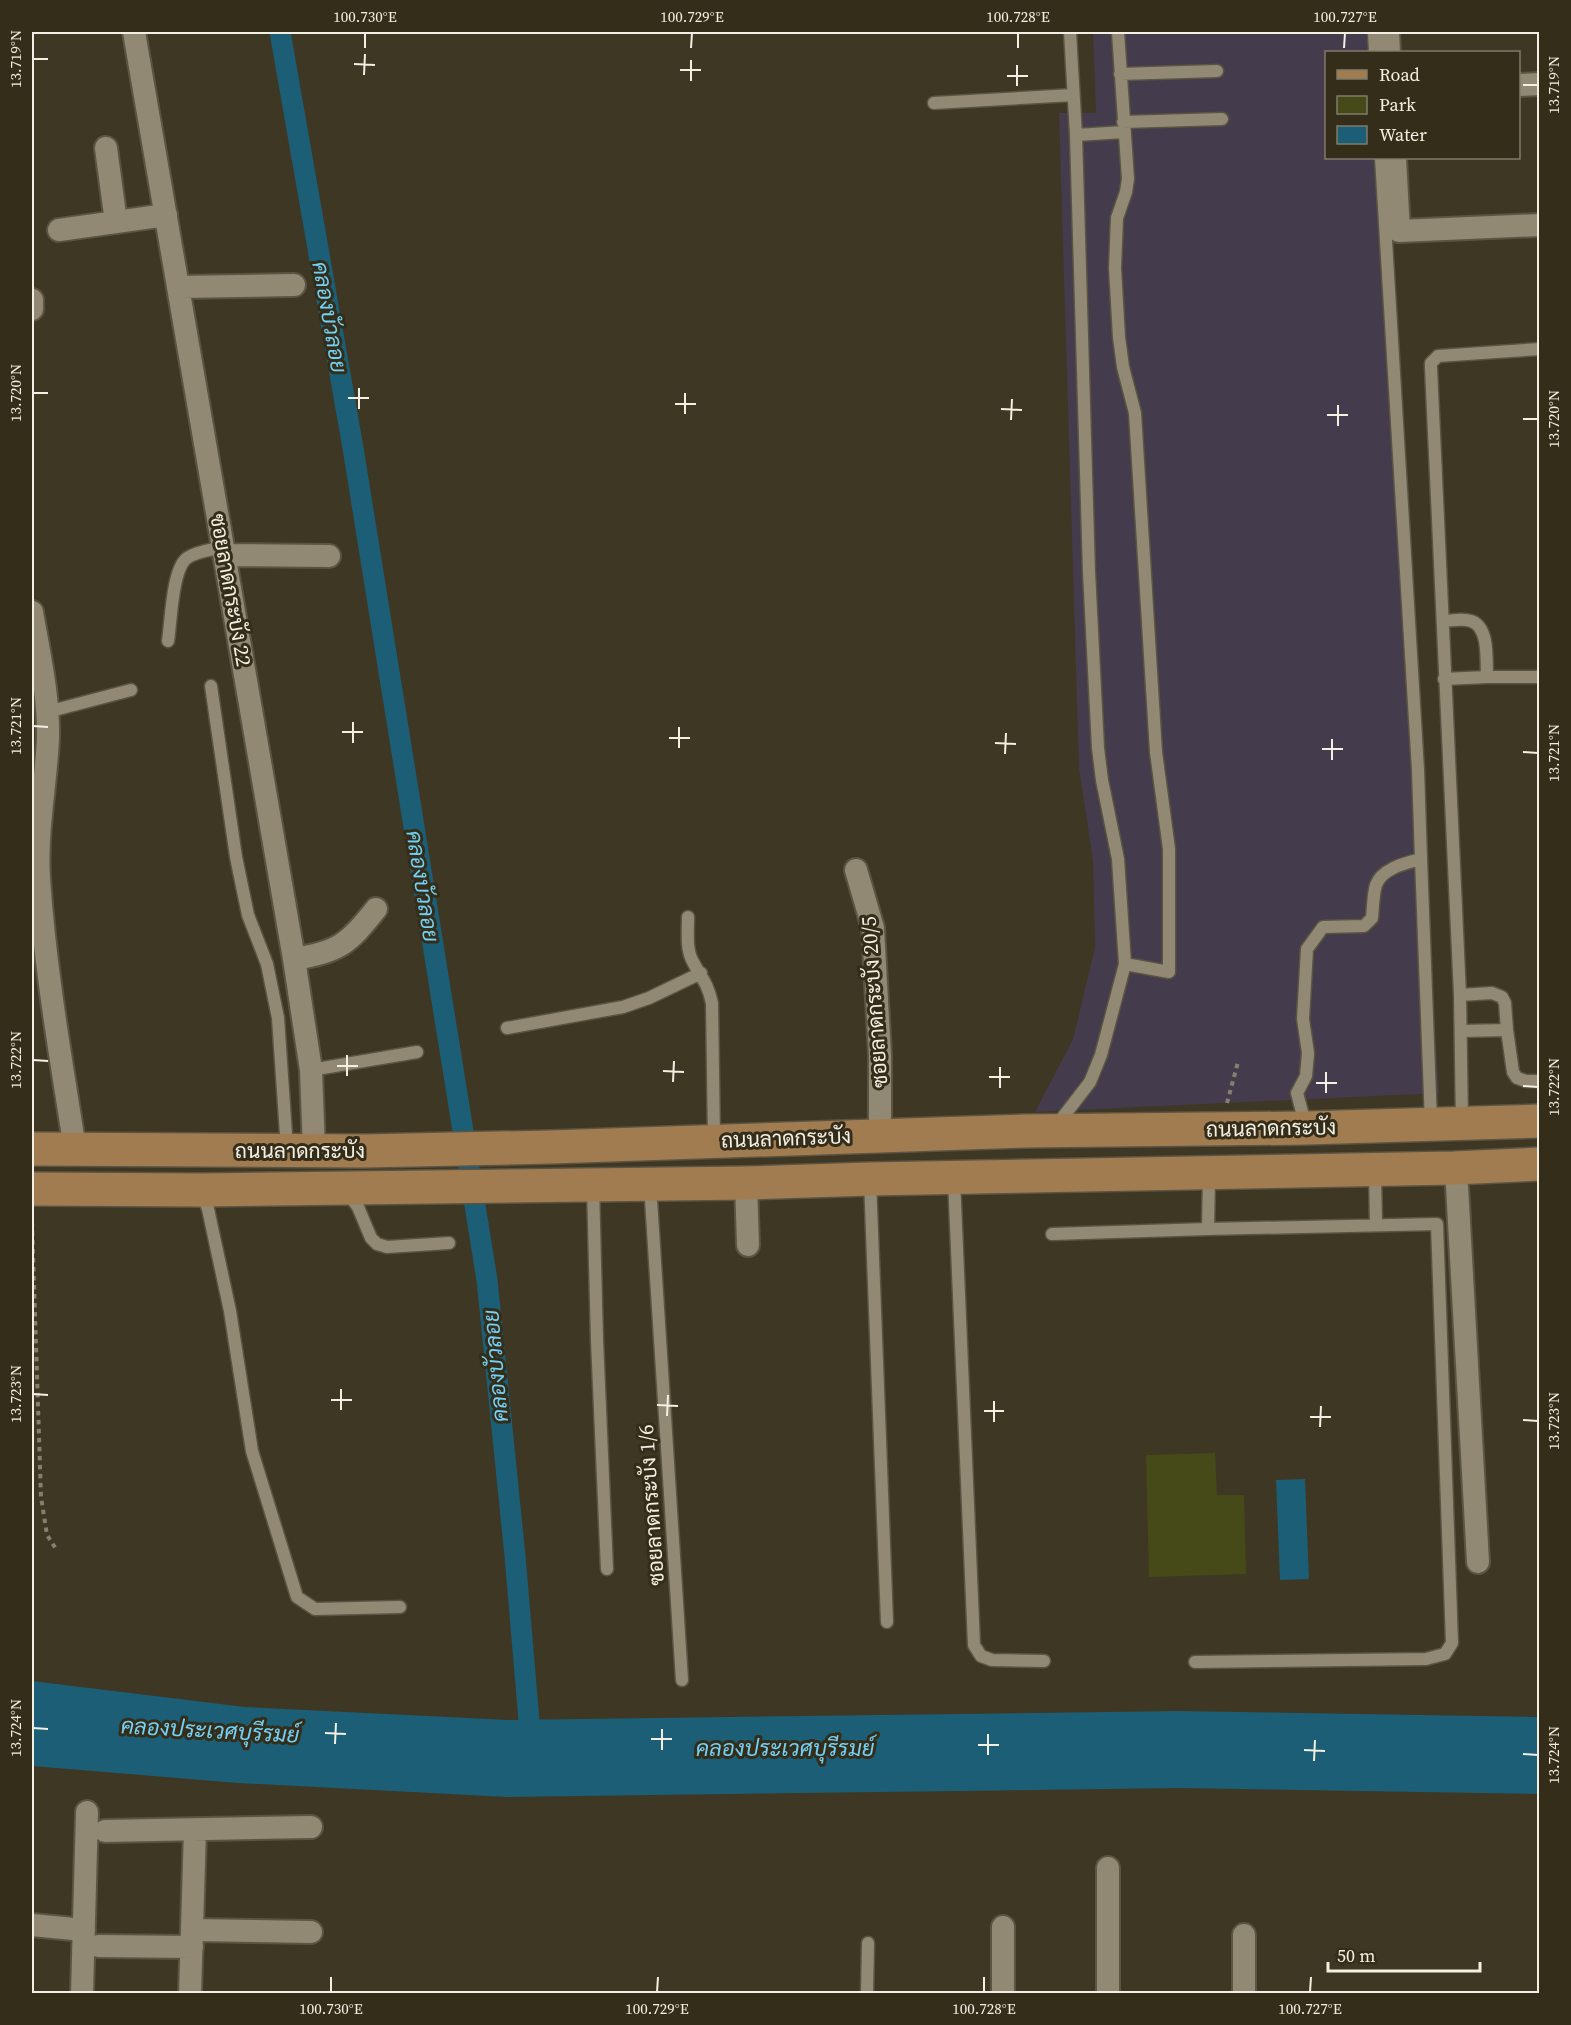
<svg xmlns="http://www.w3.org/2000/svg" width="1571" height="2025" font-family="'Source Serif 4',Sarabun,serif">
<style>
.commercial{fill:#443b4c}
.green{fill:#464a19}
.water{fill:#1b5e75}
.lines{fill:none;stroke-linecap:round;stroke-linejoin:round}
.canal{stroke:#1b5e75;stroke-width:21}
.lane-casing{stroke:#5b5443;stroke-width:15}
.street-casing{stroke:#5b5443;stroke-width:26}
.primary-casing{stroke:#5b5443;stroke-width:36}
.path{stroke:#867f6f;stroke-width:4;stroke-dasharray:4.5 4.5;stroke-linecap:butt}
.lane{stroke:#918973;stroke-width:12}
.street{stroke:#918973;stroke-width:22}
.primary{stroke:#a27c51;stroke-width:33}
.ticks{fill:none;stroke:#f4efe3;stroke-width:2}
.labels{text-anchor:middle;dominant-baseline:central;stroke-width:6;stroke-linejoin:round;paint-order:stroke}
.street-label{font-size:21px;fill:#f4efe3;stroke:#342d19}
.water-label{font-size:22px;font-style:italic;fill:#72d1f7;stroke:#342d19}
.neatline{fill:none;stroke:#f4efe3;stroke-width:2}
.ticks-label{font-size:15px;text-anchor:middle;fill:#f4efe3}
</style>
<rect width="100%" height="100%" fill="#3e3723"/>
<!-- commercial -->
<path class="commercial" d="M 1093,32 L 1373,32 L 1374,52 L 1326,52 L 1326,158 L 1381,158 L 1439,1093 L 1035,1112 L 1073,1039 L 1095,948 L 1093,861 L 1079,768 L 1059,113 L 1096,113 Z"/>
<!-- green -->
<path class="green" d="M 1215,1453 L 1217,1495 L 1244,1495 L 1246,1574 L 1149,1577 L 1146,1455 Z"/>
<!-- water -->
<path class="water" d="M 1305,1479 L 1309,1579 L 1280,1580 L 1276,1480 Z
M 32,1681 L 245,1707 L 509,1720 L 1178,1711 L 1539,1717 L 1539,1794 L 1178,1788 L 507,1797 L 238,1783 L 32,1766 Z"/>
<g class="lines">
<!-- canal -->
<path class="canal" d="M 280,32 L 353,448 L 487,1280 L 515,1556 L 531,1744"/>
<defs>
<path id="lane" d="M 1118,32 L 1128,179 L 1126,192 L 1117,218 L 1115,268 L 1119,337 L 1123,367 L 1135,413 L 1156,752 L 1169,849 L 1169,972 L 1125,964
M 1374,32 L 1375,52
M 1120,74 L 1217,71
M 934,103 L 1073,95
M 1123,122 L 1222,119
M 1076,135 L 1124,132
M 1443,621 C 1451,621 1462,618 1471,621 C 1490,627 1486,662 1487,677 L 1444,679
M 168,641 C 171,623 172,569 187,558 C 197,551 211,550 223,547
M 1487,677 L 1540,677
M 211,686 L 236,857 L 248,915 L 267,964 L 278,1018 L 287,1149
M 47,712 L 131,690
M 1421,859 L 1431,1122
M 688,917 C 688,931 686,948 692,960 C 701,978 707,981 712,1003 L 714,1139
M 1460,995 L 1492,993 L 1502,997 L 1505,1003 L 1507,1030 L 1461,1031
M 507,1028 L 623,1007 L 649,998 L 701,973
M 1507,1030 L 1513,1072 L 1517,1078 L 1526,1081 L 1540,1081
M 311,1070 L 417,1052
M 1462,1123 L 1460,995 L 1431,368 L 1431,363 L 1438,356 L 1540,349
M 1306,1127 L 1297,1093 L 1306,1076 L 1308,1053 L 1303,1019 L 1307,949 L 1323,927 L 1364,926 L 1372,918 C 1373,908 1373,895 1376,885 C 1382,868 1406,863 1421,859 L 1418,770 L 1381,158
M 1064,1129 L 1063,1117 L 1090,1082 L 1101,1055 L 1125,964 L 1118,859 L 1102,780 L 1098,748 L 1089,572 L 1076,135 L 1070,32
M 1375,1171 L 1376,1225
M 954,1179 L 974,1645 L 981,1656 L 992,1660 L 1044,1661
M 870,1180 L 887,1622
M 650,1184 L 682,1680
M 593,1186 L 597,1340 L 607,1569
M 202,1192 L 208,1209 L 230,1311 L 252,1451 L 297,1597 L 315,1609 L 400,1607
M 347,1192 L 358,1207 L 371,1238 L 377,1244 L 387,1247 L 449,1243
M 1052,1234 L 1208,1229 L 1209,1175
M 1195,1662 L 1426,1659 L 1445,1654 L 1452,1643 L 1437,1224 L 1208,1229
M 867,1994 L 868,1943"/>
<path id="street" d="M 134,32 L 294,959 L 311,1070 L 314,1150
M 1388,32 L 1389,52
M 1518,85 L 1540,84
M 106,148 L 116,222
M 1395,158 L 1399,231 L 1540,225
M 59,230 L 166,215
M 179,287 L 294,285
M 32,300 L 32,309
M 225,555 L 329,556
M 32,612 C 39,653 49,696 48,738 C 46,785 36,831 39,878 C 45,969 61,1059 75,1149
M 856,870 L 873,928 L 880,1055 L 880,1136
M 294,959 C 339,952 348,944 376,909
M 1454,1168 L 1457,1186 L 1478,1562
M 746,1183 L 748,1245
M 105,1831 L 311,1827
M 32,1925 L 84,1930
M 1003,1927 L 1003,1994
M 193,1930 L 311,1932
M 99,1946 L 192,1947
M 82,1994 L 87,1812
M 190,1994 L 195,1830
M 1108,1994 L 1108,1868
M 1244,1994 L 1244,1935"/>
<path id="primary" d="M 32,1149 L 364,1151 L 551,1147 L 1025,1131 L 1306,1128 L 1540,1121
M 32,1189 L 201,1190 L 746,1183 L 870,1179 L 1454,1168 L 1540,1164"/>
</defs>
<!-- lane casing -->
<use href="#lane" class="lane-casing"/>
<!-- street casing -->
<use href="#street" class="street-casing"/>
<!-- primary casing -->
<use href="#primary" class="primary-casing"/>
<!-- path -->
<path class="path" d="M 1227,1103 L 1238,1062
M 32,1222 L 41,1497 L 47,1535 L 56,1549"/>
<!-- lane -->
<use href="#lane" class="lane"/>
<!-- street -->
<use href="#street" class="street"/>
<!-- primary -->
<use href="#primary" class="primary"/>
</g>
<!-- ticks -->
<path class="ticks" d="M 365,48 L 365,33M 691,48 L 692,33M 1018,48 L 1018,33M 1344,48 L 1345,33M 33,59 L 48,59M 354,64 L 375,65M 680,70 L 701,70M 364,75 L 365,54M 1007,76 L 1028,76M 691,81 L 691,60M 1523,85 L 1538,85M 1017,86 L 1017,65M 33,393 L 48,393M 348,398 L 369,398M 675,404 L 696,404M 359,409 L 359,388M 1001,409 L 1022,410M 685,414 L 685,393M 1327,415 L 1348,415M 1523,419 L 1538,419M 1011,420 L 1012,399M 1338,426 L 1338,405M 33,726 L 48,727M 342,732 L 363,732M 669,738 L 690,738M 353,743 L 353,722M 995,743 L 1016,744M 679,748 L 679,727M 1322,749 L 1343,749M 1523,752 L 1538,753M 1005,754 L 1006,733M 1332,760 L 1332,739M 33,1060 L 48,1061M 337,1066 L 358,1066M 663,1071 L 684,1072M 347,1076 L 347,1055M 989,1077 L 1010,1077M 673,1082 L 674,1061M 1316,1083 L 1337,1083M 1523,1086 L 1538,1087M 1000,1088 L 1000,1067M 1326,1093 L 1326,1072M 33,1394 L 48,1395M 331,1400 L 352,1400M 657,1405 L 678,1406M 341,1410 L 341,1389M 984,1411 L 1004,1411M 667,1416 L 668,1395M 1310,1417 L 1331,1417M 1523,1420 L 1538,1421M 994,1422 L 994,1401M 1320,1427 L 1321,1406M 33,1728 L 48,1729M 325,1733 L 346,1734M 651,1739 L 672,1739M 335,1744 L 336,1723M 978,1745 L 999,1745M 662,1750 L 662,1729M 1304,1750 L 1325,1751M 1523,1754 L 1538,1755M 988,1755 L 988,1734M 1314,1761 L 1315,1740M 331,1992 L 331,1977M 657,1992 L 658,1977M 984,1992 L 984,1977M 1310,1992 L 1311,1977"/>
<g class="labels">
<!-- street labels -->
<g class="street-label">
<text transform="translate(231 590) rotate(80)">ซอยลาดกระบัง 22</text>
<text transform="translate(874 1002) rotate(-94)">ซอยลาดกระบัง 20/5</text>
<text transform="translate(1271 1128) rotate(-1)">ถนนลาดกระบัง</text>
<text transform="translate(786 1138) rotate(-2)">ถนนลาดกระบัง</text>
<text x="300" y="1150">ถนนลาดกระบัง</text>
<text transform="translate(651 1505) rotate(-94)">ซอยลาดกระบัง 1/6</text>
</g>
<!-- water labels -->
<g class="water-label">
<text transform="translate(330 317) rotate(80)">คลองบัวลอย</text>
<text transform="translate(423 886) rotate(81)">คลองบัวลอย</text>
<text transform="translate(495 1366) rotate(-95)">คลองบัวลอย</text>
<text transform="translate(210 1730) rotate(3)">คลองประเวศบุรีรมย์</text>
<text x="785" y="1748">คลองประเวศบุรีรมย์</text>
</g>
</g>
<!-- border -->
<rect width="1571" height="2025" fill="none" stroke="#342d19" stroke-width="66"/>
<!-- legend -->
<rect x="1325" y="51" width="195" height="108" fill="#342d19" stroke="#817b6a" stroke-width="1.5"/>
<rect x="1337" y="70" width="30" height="9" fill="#a27c51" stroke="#817b6a" stroke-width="1.5"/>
<text x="1379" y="81" font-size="18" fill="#f4efe3">Road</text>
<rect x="1337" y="96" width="30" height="18" fill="#464a19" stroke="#817b6a" stroke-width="1.5"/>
<text x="1379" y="111" font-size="18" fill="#f4efe3">Park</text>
<rect x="1337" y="126" width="30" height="18" fill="#1b5e75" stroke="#817b6a" stroke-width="1.5"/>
<text x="1379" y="141" font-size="18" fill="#f4efe3">Water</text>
<!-- scale -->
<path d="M1328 1962v9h152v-9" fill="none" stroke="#f4efe3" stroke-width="3"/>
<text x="1337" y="1962" font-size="18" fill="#f4efe3" stroke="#342d19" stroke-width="4.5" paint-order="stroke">50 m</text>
<rect x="33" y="33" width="1505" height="1959" class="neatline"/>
<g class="ticks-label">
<text x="365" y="22">100.730°E</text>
<text x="692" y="22">100.729°E</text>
<text x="1018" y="22">100.728°E</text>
<text x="1345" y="22">100.727°E</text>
<text transform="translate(16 59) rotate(-90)" y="5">13.719°N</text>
<text transform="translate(1554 85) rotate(-90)" y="5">13.719°N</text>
<text transform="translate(16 393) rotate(-90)" y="5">13.720°N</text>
<text transform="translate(1554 419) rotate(-90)" y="5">13.720°N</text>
<text transform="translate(16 726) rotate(-90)" y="5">13.721°N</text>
<text transform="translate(1554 753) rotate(-90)" y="5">13.721°N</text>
<text transform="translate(16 1060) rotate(-90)" y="5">13.722°N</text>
<text transform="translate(1554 1087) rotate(-90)" y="5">13.722°N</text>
<text transform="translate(16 1394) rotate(-90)" y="5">13.723°N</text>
<text transform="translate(1554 1421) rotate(-90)" y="5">13.723°N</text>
<text transform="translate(16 1728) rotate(-90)" y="5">13.724°N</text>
<text transform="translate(1554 1755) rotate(-90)" y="5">13.724°N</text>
<text x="331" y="2014">100.730°E</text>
<text x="657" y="2014">100.729°E</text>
<text x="984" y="2014">100.728°E</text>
<text x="1310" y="2014">100.727°E</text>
</g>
</svg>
